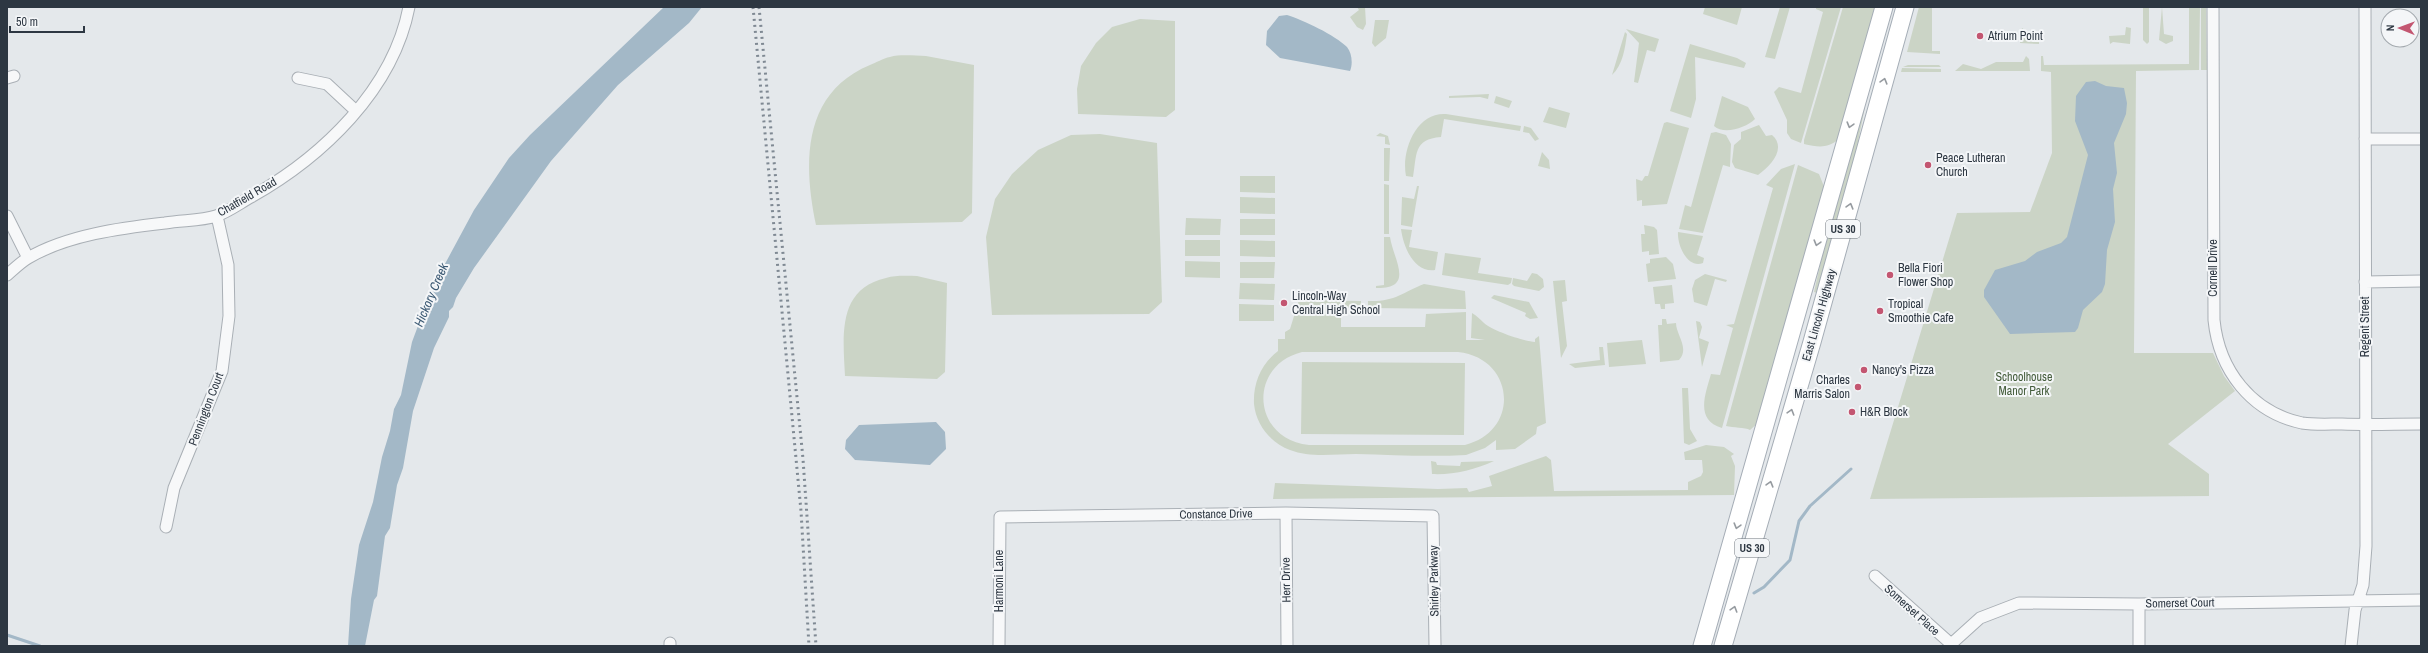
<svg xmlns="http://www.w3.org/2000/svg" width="2428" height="653" font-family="'Archivo Narrow',sans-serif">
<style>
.green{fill:#cbd4c6;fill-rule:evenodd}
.water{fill:#a3b8c7}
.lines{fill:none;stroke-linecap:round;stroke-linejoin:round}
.stream{stroke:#a3b8c7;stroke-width:3}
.minor-casing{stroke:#a9afb5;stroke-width:13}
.primary-casing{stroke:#a5adb6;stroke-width:19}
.minor{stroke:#f7f8f9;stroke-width:11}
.primary{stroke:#fff;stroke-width:17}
.rail{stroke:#7f8993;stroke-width:3;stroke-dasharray:2 4;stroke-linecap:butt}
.oneway{stroke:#969ba0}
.poi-dot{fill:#c35671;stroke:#f4f6f8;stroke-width:1.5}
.labels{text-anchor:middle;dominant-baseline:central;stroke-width:4;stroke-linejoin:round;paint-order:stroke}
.shield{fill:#f4f6f8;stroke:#697079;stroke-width:1}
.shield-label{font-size:11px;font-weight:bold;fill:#2d3742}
.poi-label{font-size:12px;fill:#2d3742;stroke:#f4f6f8;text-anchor:start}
.street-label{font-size:12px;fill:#2d3742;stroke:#f4f6f8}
.park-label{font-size:12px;fill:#455d3c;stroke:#f4f6f8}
.water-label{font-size:13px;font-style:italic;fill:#3b5973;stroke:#f4f6f8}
</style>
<rect width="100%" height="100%" fill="#e4e8eb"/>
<!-- green -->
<path class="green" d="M 1357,7 L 1365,7 L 1366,24 L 1363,30 L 1357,27 L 1350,17 L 1359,10 Z
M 1705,7 L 1742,7 L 1737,25 L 1703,14 Z
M 1780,7 L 1790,7 L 1775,59 L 1765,57 Z
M 1816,7 L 1841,7 L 1801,143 L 1791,139 L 1787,133 L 1787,120 L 1774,92 L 1779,87 L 1801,93 L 1823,12 L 1816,9 Z
M 1843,7 L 1877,7 L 1839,139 C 1827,149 1818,147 1804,144 L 1804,140 Z
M 1919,7 L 1932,7 L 1932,51 L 1940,51 L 1940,54 L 1907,52 Z
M 2143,7 L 2149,7 L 2149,42 L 2147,44 L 2143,40 Z
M 2162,7 L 2164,34 L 2173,36 L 2173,41 L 2166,44 L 2159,40 Z
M 2189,7 L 2200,7 L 2199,70 L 2136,71 L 2134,353 L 2213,353 L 2224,376 L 2235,391 L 2168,444 L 2209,474 L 2209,496 L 1870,499 L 1957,213 L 2030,212 L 2052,153 L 2051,72 L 2041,71 L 2041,56 L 2043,56 L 2044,65 L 2189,64 Z
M 2201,7 L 2206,7 L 2207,70 L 2201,70 Z
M 1140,19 L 1175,21 L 1175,110 L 1166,117 L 1078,114 L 1077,89 L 1081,66 L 1096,43 L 1112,27 Z
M 1375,20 L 1389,20 L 1386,38 L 1375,47 L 1372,43 Z
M 2126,27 L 2131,28 L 2130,44 L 2113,42 L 2110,44 L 2109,36 L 2125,35 Z
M 2023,28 L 2024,36 L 2039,36 L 2039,44 L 2020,43 L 2020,30 Z
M 1626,29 L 1659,39 L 1655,52 L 1647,50 L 1638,83 L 1634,82 L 1639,43 Z
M 1625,32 L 1627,34 C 1625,48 1623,65 1612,75 Z
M 1690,44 L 1737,58 L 1746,63 L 1744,68 L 1695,57 L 1696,99 L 1691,118 L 1670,111 Z
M 926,56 L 974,65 L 972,213 L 962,222 L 816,225 C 803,164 802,93 870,65 C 876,63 883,58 890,57 C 901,54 915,56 926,56 Z
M 2026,56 L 2029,59 L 2030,71 L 1955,71 L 1963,64 L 1981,69 L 1996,62 L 2023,62 Z
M 1908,65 L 1939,65 L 1941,67 L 1903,67 Z
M 1902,68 L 1941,69 L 1941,72 L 1901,72 Z
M 1489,94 L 1488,99 L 1480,97 L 1449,98 L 1449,96 Z
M 1496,96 L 1512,101 L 1509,108 L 1494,103 Z
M 1722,96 L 1748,107 L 1755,119 C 1746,128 1724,135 1714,126 Z
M 1549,107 L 1570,113 L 1566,128 L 1543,122 Z
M 1863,107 L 1865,107 L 1851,176 L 1817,293 L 1814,292 L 1828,230 Z
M 1446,114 L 1521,126 L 1520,131 L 1444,119 L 1441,137 C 1413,139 1417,155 1413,177 L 1406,176 C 1401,151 1416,112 1446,114 Z
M 1667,122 L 1689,128 L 1667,204 L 1642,206 L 1642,200 L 1637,201 L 1636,179 L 1642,181 L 1645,176 L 1648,176 L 1664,123 Z
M 1759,125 L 1766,136 L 1772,135 C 1787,148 1771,166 1758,175 L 1735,168 L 1732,162 L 1734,145 L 1741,139 L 1741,132 Z
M 1524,126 L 1531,128 L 1539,139 L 1535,141 L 1529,133 L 1523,132 Z
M 1716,132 L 1726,135 L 1731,144 L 1730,167 L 1723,165 L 1703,233 L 1679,229 L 1685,205 L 1691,207 L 1711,133 Z
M 1380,133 L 1388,136 L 1390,145 L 1385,144 L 1385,137 L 1376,136 Z
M 1100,134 L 1157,143 L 1162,302 L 1149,314 L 992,315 L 986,237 L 995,199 L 1012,174 L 1038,150 L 1071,135 Z
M 1384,148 L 1390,148 L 1389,181 L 1384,181 Z
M 1542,152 L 1549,160 L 1550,169 L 1538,166 Z
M 1795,164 L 1722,428 C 1695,420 1705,395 1711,374 L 1720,375 L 1733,328 L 1726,325 L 1734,324 L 1773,188 L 1766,185 L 1781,169 Z
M 1798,165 L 1819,174 L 1825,189 L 1759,422 L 1750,430 C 1745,427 1733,428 1726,426 Z
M 1240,176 L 1275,176 L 1275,193 L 1240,192 Z
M 1384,184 L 1389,185 L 1389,234 L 1384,234 Z
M 1417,186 L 1419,186 L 1412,227 L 1401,225 L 1402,197 L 1414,199 Z
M 1240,197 L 1275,198 L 1275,214 L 1240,213 Z
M 1186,218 L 1221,219 L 1220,235 L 1185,235 Z
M 1240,219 L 1275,219 L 1275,235 L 1240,235 Z
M 1644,225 L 1654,227 L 1657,230 L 1659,254 L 1649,255 L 1649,251 L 1642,252 L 1641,234 L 1645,234 Z
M 1401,229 L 1412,230 L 1409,247 L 1438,252 L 1435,270 C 1413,273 1403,245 1401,229 Z
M 1678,232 L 1703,236 L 1697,255 L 1704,258 L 1703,263 C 1688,269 1677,246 1678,232 Z
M 1384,237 L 1390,237 C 1393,259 1416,289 1376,288 L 1376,286 L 1384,285 Z
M 1185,240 L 1220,240 L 1220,256 L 1185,256 Z
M 1240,240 L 1275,241 L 1275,257 L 1240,256 Z
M 1445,253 L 1481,258 L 1478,273 L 1512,278 L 1511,283 L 1508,285 L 1442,275 Z
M 1666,257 L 1673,264 L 1676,279 L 1648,282 L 1646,264 L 1650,263 L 1650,259 Z
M 1185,261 L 1220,262 L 1220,278 L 1185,277 Z
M 1240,262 L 1275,262 L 1274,278 L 1240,278 Z
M 1532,273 L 1537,274 L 1543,279 L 1544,287 L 1539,291 L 1514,286 L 1512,284 L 1513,278 L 1527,281 Z
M 1705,274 L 1727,280 L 1726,282 L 1715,279 L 1707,306 L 1694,302 L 1692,289 L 1695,280 Z
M 917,276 L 947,283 L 945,372 L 937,379 L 845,376 C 843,336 837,289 886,278 C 896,275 907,276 917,276 Z
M 1565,280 L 1567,301 L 1562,302 L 1567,346 L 1561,358 L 1553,281 Z
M 1240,283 L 1275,284 L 1274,300 L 1239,299 Z
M 1424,284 L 1465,291 L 1466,309 L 1368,308 L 1368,301 C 1395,302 1401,293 1424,284 Z
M 1672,285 L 1674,303 L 1665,304 L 1665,309 L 1661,309 L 1660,304 L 1655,304 L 1653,287 Z
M 1494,295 L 1529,302 L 1538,318 L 1530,319 L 1525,316 L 1526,313 L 1491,298 Z
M 1299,300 L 1361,301 L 1361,307 L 1341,308 L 1341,327 L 1425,327 L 1426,314 L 1466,312 L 1466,340 L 1485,340 L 1471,338 L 1472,313 C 1477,316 1480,319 1484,323 C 1493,331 1523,341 1535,342 L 1535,339 L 1539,336 L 1546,423 L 1537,427 L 1536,434 L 1515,449 L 1496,450 L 1496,440 L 1485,448 L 1466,455 C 1430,457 1393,455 1356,454 C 1335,454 1310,458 1290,450 C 1271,443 1256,425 1254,404 C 1253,383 1261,364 1278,351 L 1278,339 L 1285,339 L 1285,332 L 1290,329 ZM 1302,352 L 1458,352 C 1515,358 1521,431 1465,445 L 1309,445 C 1252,439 1247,366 1302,352 Z
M 1239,304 L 1274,305 L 1274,321 L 1239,321 Z
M 1662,319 L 1666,319 L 1667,324 L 1676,323 C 1676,335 1690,348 1679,360 L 1660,362 L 1658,325 L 1662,325 Z
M 1696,321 L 1700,322 L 1702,327 L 1699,338 L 1709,342 L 1702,367 Z
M 1642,340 L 1646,364 L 1609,367 L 1607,343 Z
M 1599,347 L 1603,347 L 1605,365 L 1575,368 L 1569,364 L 1600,360 Z
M 1302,362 L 1465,363 L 1464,435 L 1301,434 Z
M 1682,388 L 1688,388 L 1690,429 L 1697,441 L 1689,445 L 1684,443 Z
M 1706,445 L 1724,447 L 1734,454 L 1731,456 L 1735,466 L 1734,495 L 1273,499 L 1275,483 L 1438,489 L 1467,488 L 1469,492 L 1492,486 L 1489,476 L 1546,456 L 1551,460 L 1554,491 L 1688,490 L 1688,482 L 1701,476 L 1703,472 L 1702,460 L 1685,460 L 1684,452 Z
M 1431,461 L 1436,462 L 1437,465 L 1460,466 L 1461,462 L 1494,461 C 1474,470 1453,475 1432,474 Z"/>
<!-- water -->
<path class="water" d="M 664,7 L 702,7 L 689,23 L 618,85 L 551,161 L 474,268 L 456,298 L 453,307 L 449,311 L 449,317 L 434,348 L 413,411 L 403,468 L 397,485 L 390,528 L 385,536 L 377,596 L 374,600 L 365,646 L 348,646 L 351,599 L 359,545 L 373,502 L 382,457 L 390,431 L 394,409 L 401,395 L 412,342 L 428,299 L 439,275 L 474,210 L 509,158 L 530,135 Z
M 1287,15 C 1303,20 1335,35 1347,47 C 1352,53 1353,64 1350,71 L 1280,58 L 1266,45 L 1267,31 L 1279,16 Z
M 2095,81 L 2106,86 L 2124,88 L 2127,103 L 2126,114 L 2114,143 L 2117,173 L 2113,189 L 2115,222 L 2107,250 L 2105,284 L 2102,292 L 2083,310 L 2078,328 L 2075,332 L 2010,334 L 1984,297 L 1984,290 L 1995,270 L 2025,261 L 2037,252 L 2061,243 L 2067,237 L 2088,155 L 2075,121 L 2076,96 L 2086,82 Z
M 936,422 L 945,432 L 946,449 L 930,465 L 855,460 L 845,449 L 846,440 L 859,425 Z"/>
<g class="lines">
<!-- stream -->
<path class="stream" d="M 1754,593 L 1764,587 L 1790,560 L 1799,521 L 1810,506 L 1851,469
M 7,635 L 40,646"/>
<defs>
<path id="minor" d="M 2213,7 L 2214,320 C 2219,370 2251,412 2302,423 C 2315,425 2329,424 2342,424 C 2368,425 2395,424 2421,424
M 7,78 L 14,76
M 298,78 L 327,84 L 356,111
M 2365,139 L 2421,139
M 7,216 L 28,258
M 7,275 C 14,269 21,262 28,258 C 67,235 121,228 165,223 C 182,220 201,221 216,216 C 228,212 240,203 251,197 C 322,157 393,90 409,7
M 2365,282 L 2421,281
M 1286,513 L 1287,646
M 166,527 L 174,488 L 222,371 L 229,316 L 228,265 L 217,216
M 1875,576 L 1950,643
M 2139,604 L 2139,646
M 670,643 L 670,646
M 999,646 L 1000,517 L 1286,513 L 1433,516 L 1435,646
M 1949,646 L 1980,618 L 2019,603 L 2139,604 L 2421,600
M 2351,646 L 2355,610 L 2363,585 L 2366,546 L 2365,7"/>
<path id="primary" d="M 1702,646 L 1884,7
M 1723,646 L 1812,342 L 1905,7"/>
</defs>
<!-- minor casing -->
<use href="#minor" class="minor-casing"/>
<!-- primary casing -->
<use href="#primary" class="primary-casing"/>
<!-- minor -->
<use href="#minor" class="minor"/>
<!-- primary -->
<use href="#primary" class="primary"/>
<!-- rail -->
<path class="rail" d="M 753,7 L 801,511 L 809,646
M 759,7 L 803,459 L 816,646"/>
</g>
<!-- one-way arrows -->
<defs><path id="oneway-chevron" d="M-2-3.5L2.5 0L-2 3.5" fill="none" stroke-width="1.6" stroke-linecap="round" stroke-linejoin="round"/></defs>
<g class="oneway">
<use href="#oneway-chevron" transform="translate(1884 81) rotate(-74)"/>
<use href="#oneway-chevron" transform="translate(1850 125) rotate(106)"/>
<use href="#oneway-chevron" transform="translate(1850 206) rotate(-74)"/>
<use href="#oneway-chevron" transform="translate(1817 243) rotate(106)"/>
<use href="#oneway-chevron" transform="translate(1791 412) rotate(-73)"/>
<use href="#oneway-chevron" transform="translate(1770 484) rotate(-74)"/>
<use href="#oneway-chevron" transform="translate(1737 526) rotate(106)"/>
<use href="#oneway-chevron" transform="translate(1734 609) rotate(-73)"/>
</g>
<!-- markers -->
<g class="poi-dot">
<circle cx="1980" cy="36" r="4"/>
<circle cx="1928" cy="165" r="4"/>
<circle cx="1890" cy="275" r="4"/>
<circle cx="1284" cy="303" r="4"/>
<circle cx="1880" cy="311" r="4"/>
<circle cx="1864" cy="370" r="4"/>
<circle cx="1858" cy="387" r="4"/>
<circle cx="1852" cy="412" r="4"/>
</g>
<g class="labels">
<!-- shield labels -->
<g class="shield">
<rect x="1826" y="220" width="34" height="18" rx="3"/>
<rect x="1735" y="539" width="34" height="18" rx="3"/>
</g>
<g class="shield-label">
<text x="1843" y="229">US 30</text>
<text x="1752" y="548">US 30</text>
</g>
<!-- poi labels -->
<g class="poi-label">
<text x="1988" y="36">Atrium Point</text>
<text x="1936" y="158">Peace Lutheran<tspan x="1936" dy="14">Church</tspan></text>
<text x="1898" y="268">Bella Fiori<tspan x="1898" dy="14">Flower Shop</tspan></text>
<text x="1292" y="296">Lincoln-Way<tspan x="1292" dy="14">Central High School</tspan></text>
<text x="1888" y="304">Tropical<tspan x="1888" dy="14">Smoothie Cafe</tspan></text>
<text x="1872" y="370">Nancy's Pizza</text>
<text x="1850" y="380" text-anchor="end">Charles<tspan x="1850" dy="14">Marris Salon</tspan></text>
<text x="1860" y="412">H&amp;R Block</text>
</g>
<!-- street labels -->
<g class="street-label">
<text transform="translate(247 197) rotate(-30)">Chatfield Road</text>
<text transform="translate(2213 268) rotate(-90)">Cornell Drive</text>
<text transform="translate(1819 315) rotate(-74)">East Lincoln Highway</text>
<text transform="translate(2365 327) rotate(-90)">Regent Street</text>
<text transform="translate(206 409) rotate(-69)">Pennington Court</text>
<text transform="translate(1216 514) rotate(-1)">Constance Drive</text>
<text transform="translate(1286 580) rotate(-91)">Herr Drive</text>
<text transform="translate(999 581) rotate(-90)">Harmoni Lane</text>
<text transform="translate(1434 581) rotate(-91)">Shirley Parkway</text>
<text transform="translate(2180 603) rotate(-1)">Somerset Court</text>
<text transform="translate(1912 610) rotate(42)">Somerset Place</text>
</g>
<!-- park labels -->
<g class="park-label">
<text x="2024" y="377">Schoolhouse<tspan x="2024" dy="14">Manor Park</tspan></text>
</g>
<!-- water labels -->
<g class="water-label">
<text transform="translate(431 295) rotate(-67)">Hickory Creek</text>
</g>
</g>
<!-- border -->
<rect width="2428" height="653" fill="none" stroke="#2d3742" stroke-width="16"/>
<!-- north arrow -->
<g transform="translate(2400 28) rotate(271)"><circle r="19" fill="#f4f6f8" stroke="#a4aaaf"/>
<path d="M0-3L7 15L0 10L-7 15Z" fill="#c35671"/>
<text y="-6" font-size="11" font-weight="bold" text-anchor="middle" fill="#2d3742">N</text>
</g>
<!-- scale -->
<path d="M10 26v6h74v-6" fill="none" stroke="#2d3742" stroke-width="2"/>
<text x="16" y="26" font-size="12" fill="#2d3742" stroke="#f4f6f8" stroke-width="3" paint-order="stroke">50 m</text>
</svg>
